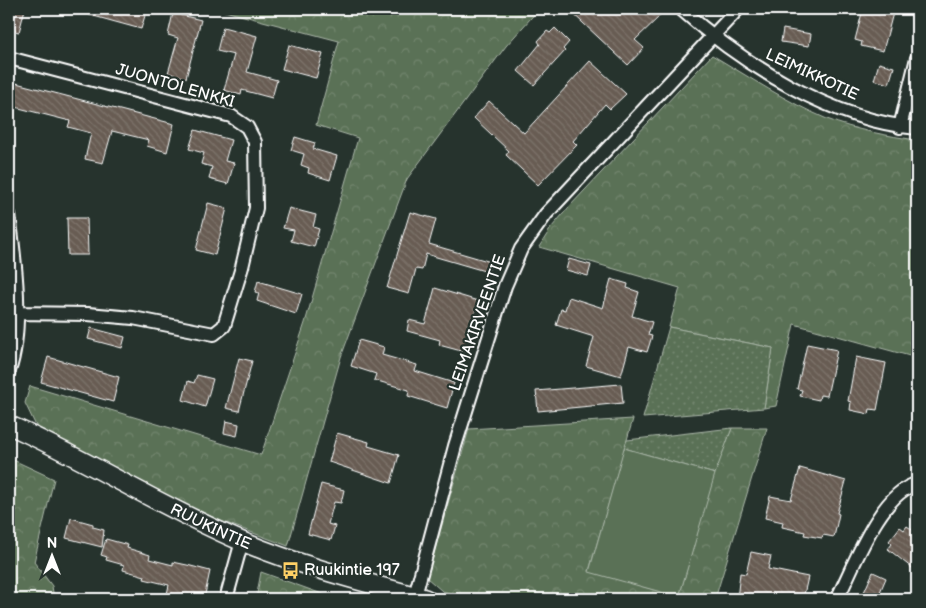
<svg xmlns="http://www.w3.org/2000/svg" width="926" height="608" font-family="'Balsamiq Sans',sans-serif">
<style>
.forest{fill:url(#forest-crowns);stroke:#acb8aa}
.park{fill:url(#park-dots);stroke:#acb8aa}
.pitch{fill:#5a7156;stroke:#acb8aa}
.building{fill:url(#building-back-hatch);stroke:#fff}
.lines{fill:none;stroke-linecap:round;stroke-linejoin:round}
.street-casing{stroke:#fff;stroke-width:16}
.secondary-casing{stroke:#fff;stroke-width:21}
.street{stroke:#26332d;stroke-width:12}
.secondary{stroke:#26332d;stroke-width:18}
.labels{text-anchor:middle;dominant-baseline:central;stroke-width:4.5;stroke-linejoin:round;paint-order:stroke}
.street-label{font-size:16px;fill:#fff;stroke:#26332d}
.poi-label{font-size:16px;fill:#fff;stroke:#26332d;text-anchor:start}
</style>
<defs>
<pattern id="forest-crowns" width="20" height="18" patternUnits="userSpaceOnUse" patternTransform="scale(1.25)"><rect width="20" height="18" fill="#5a7156"/><path d="M2 6a3 3 0 1 1 6 0M12 15a3 3 0 1 1 6 0" fill="none" stroke="#73866f"/></pattern>
<pattern id="park-dots" width="8" height="8" patternUnits="userSpaceOnUse" patternTransform="scale(1.25)"><rect width="8" height="8" fill="#5a7156"/><path d="M2 2h.1M6 6h.1" fill="none" stroke="#73866f" stroke-width="1.8" stroke-linecap="round"/></pattern>
<pattern id="building-back-hatch" width="6" height="6" patternUnits="userSpaceOnUse" patternTransform="scale(1.25)"><rect width="6" height="6" fill="#675c52"/><path d="M-1 5l2 2M0 0l6 6M5-1l2 2" fill="none" stroke="#7e746c"/></pattern>
</defs>
<rect width="100%" height="100%" fill="#26332d"/>
<filter id="ink" filterUnits="userSpaceOnUse"><feTurbulence type="fractalNoise" baseFrequency=".02" numOctaves="2"/><feDisplacementMap in="SourceGraphic" scale="10" xChannelSelector="R" yChannelSelector="G"/><feConvolveMatrix kernelMatrix="1 2 1 2 8 2 1 2 1" color-interpolation-filters="sRGB"/></filter>
<g filter="url(#ink)">
<!-- forest -->
<path class="forest" d="M 217,9 L 539,9 L 506,46 L 407,179 L 341,357 L 288,546 L 221,521 L 142,483 L 36,426 L 25,403 L 30,386 L 261,455 L 305,323 L 358,138 L 316,125 L 339,41 Z
M 712,55 C 749,77 787,102 827,119 C 855,130 888,136 917,140 L 917,358 L 794,324 L 776,406 L 764,408 L 773,348 L 669,327 L 680,288 L 539,247 L 551,228 L 569,207 Z
M 633,419 L 589,571 L 679,597 L 714,474 L 732,428 L 767,428 L 715,599 L 471,599 L 442,591 L 427,578 L 469,429 Z
M 9,458 L 54,479 L 34,562 L 52,586 L 54,599 L 9,599 Z
M 261,572 L 336,599 L 256,599 Z"/>
<!-- park -->
<path class="park" d="M 669,327 L 773,348 L 764,408 L 643,418 Z
M 732,428 L 715,474 L 624,448 L 627,440 Z"/>
<!-- pitch -->
<path class="pitch" d="M 624,448 L 715,474 L 679,597 L 589,572 Z"/>
<!-- building -->
<path class="building" d="M 9,9 L 25,9 L 19,32 L 9,30 Z
M 80,9 L 147,9 L 141,29 L 79,12 Z
M 568,9 L 652,9 L 660,16 L 635,40 L 644,48 L 628,65 Z
M 863,9 L 894,9 L 883,51 L 861,46 L 862,42 L 855,40 Z
M 173,13 L 201,20 L 186,78 L 168,73 L 178,38 L 168,35 Z
M 223,27 L 257,36 L 247,72 L 277,80 L 272,98 L 242,90 L 241,95 L 224,90 L 234,55 L 217,51 Z
M 555,28 L 569,42 L 563,49 L 565,51 L 534,85 L 518,71 L 540,44 L 538,41 L 547,31 L 550,33 Z
M 783,29 L 811,34 L 809,46 L 781,42 Z
M 289,45 L 323,54 L 316,78 L 282,69 Z
M 590,61 L 626,94 L 610,109 L 605,104 L 573,141 L 577,145 L 538,185 L 506,155 L 509,151 L 474,118 L 489,101 L 524,133 Z
M 879,63 L 894,67 L 889,84 L 874,80 Z
M 16,83 L 174,124 L 167,152 L 147,146 L 149,140 L 112,131 L 103,163 L 85,159 L 91,133 L 68,127 L 70,121 L 11,106 Z
M 195,130 L 231,140 L 225,161 L 234,163 L 228,184 L 209,179 L 212,167 L 201,164 L 204,153 L 189,149 Z
M 295,137 L 315,143 L 313,149 L 337,156 L 330,180 L 308,173 L 309,168 L 301,165 L 304,154 L 291,150 Z
M 208,203 L 227,208 L 215,255 L 196,250 Z
M 289,208 L 316,215 L 313,227 L 319,229 L 314,247 L 291,241 L 294,230 L 283,228 Z
M 410,212 L 436,219 L 429,244 L 491,262 L 488,272 L 426,254 L 422,270 L 416,269 L 409,294 L 387,288 Z
M 67,218 L 87,218 L 88,255 L 68,255 Z
M 569,259 L 591,265 L 588,276 L 566,270 Z
M 611,279 L 628,284 L 627,288 L 639,292 L 632,316 L 652,322 L 648,335 L 652,336 L 647,352 L 629,347 L 621,376 L 586,366 L 594,337 L 556,325 L 561,309 L 565,310 L 569,297 L 603,308 Z
M 258,281 L 302,294 L 296,314 L 257,301 L 259,293 L 255,292 Z
M 435,288 L 478,301 L 465,352 L 439,345 L 440,340 L 407,331 L 409,320 L 425,324 Z
M 91,328 L 125,337 L 122,348 L 88,339 Z
M 359,340 L 384,347 L 382,355 L 417,365 L 415,371 L 454,383 L 447,408 L 408,396 L 409,390 L 374,380 L 376,374 L 351,366 Z
M 807,344 L 837,350 L 827,396 L 820,395 L 819,400 L 800,396 L 802,390 L 797,389 Z
M 48,357 L 119,377 L 113,402 L 41,382 Z
M 856,357 L 886,363 L 877,410 L 870,409 L 869,414 L 850,410 L 851,402 L 848,401 Z
M 239,358 L 252,361 L 239,411 L 226,408 Z
M 197,375 L 213,379 L 205,407 L 183,400 L 188,381 L 194,383 Z
M 621,384 L 623,403 L 538,411 L 536,391 Z
M 226,421 L 239,424 L 237,436 L 224,433 Z
M 337,433 L 369,442 L 368,446 L 399,455 L 391,483 L 329,462 Z
M 800,468 L 846,481 L 837,513 L 839,514 L 834,537 L 823,535 L 822,538 L 804,535 L 805,532 L 782,527 L 783,522 L 765,518 L 770,496 L 791,500 Z
M 321,484 L 344,490 L 341,503 L 334,502 L 328,524 L 335,526 L 331,540 L 308,534 Z
M 71,518 L 93,524 L 93,527 L 104,530 L 102,547 L 66,538 Z
M 907,526 L 917,533 L 917,572 L 888,549 L 892,544 L 889,541 L 900,527 L 904,530 Z
M 106,539 L 128,545 L 127,548 L 150,555 L 149,559 L 173,565 L 173,562 L 187,565 L 210,571 L 204,599 L 167,594 L 169,585 L 144,579 L 145,576 L 123,570 L 124,565 L 106,560 L 107,557 L 101,555 Z
M 751,552 L 771,556 L 768,569 L 808,577 L 803,599 L 737,599 L 740,573 L 746,574 Z
M 873,572 L 886,578 L 877,599 L 861,599 Z"/>
<g class="lines">
<defs>
<path id="street" d="M 681,9 C 743,64 832,121 917,128
M 9,58 L 231,116 L 247,127 L 255,142 L 256,208 L 242,267 L 224,326 L 214,334 L 133,318 L 88,314 L 17,313
M 900,127 L 917,58
M 9,214 C 15,260 24,327 9,371
M 415,596 L 455,446 L 505,286 L 521,249 L 546,214 L 738,9
M 226,599 L 242,541
M 837,599 C 853,568 881,491 917,484"/>
<g id="secondary">
<path id="s1" d="M 9,425 C 88,460 161,507 241,541 C 300,566 364,582 426,599"/>
</g>
</defs>
<!-- street casing -->
<use href="#street" class="street-casing"/>
<!-- secondary casing -->
<use href="#secondary" class="secondary-casing"/>
<!-- street -->
<use href="#street" class="street"/>
<!-- secondary -->
<use href="#secondary" class="secondary"/>
</g>
</g>
<!-- icons -->
<defs>
<symbol id="bus-bare" viewBox="-9 -9 18 18"><path d="M-5-6H5V4H4V6H2V4H-2V6H-4V4H-5ZM-3.5-4V0h7V-4ZM-3.5 1.2v1.5H-2V1.2ZM2 1.2v1.5H3.5V1.2Z" fill="#ffd166" stroke="#26332d" stroke-width="2.5" paint-order="stroke"/></symbol>
</defs>
<g fill-rule="evenodd">
<use href="#bus-bare" x="278" y="558" width="25" height="25"/>
</g>
<g class="labels">
<!-- street labels -->
<g class="street-label">
<text transform="translate(812 75) rotate(25)">LEIMIKKOTIE</text>
<text transform="translate(175 86) rotate(16)">JUONTOLENKKI</text>
<text transform="translate(478 323) rotate(-71)">LEIMAKIRVEENTIE</text>
<text stroke="none"><textPath href="#s1" startOffset="226">RUUKINTIE</textPath></text>
</g>
<!-- poi labels -->
<g class="poi-label">
<text x="304" y="570">Ruukintie 197</text>
</g>
</g>
<!-- margin -->
<rect width="926" height="608" fill="none" stroke="#26332d" stroke-width="30"/>
<rect x="15" y="15" width="896" height="578" fill="none" stroke="#fff" stroke-width="2" filter="url(#ink)"/>
<!-- north arrow -->
<g transform="translate(52 556)" stroke="#26332d" stroke-width="4" paint-order="stroke">
<path d="M0-4L9 19L0 12L-9 19Z" fill="#ffffff"/>
<text y="-8" font-size="14" font-weight="bold" text-anchor="middle" fill="#ffffff">N</text>
</g>
</svg>
